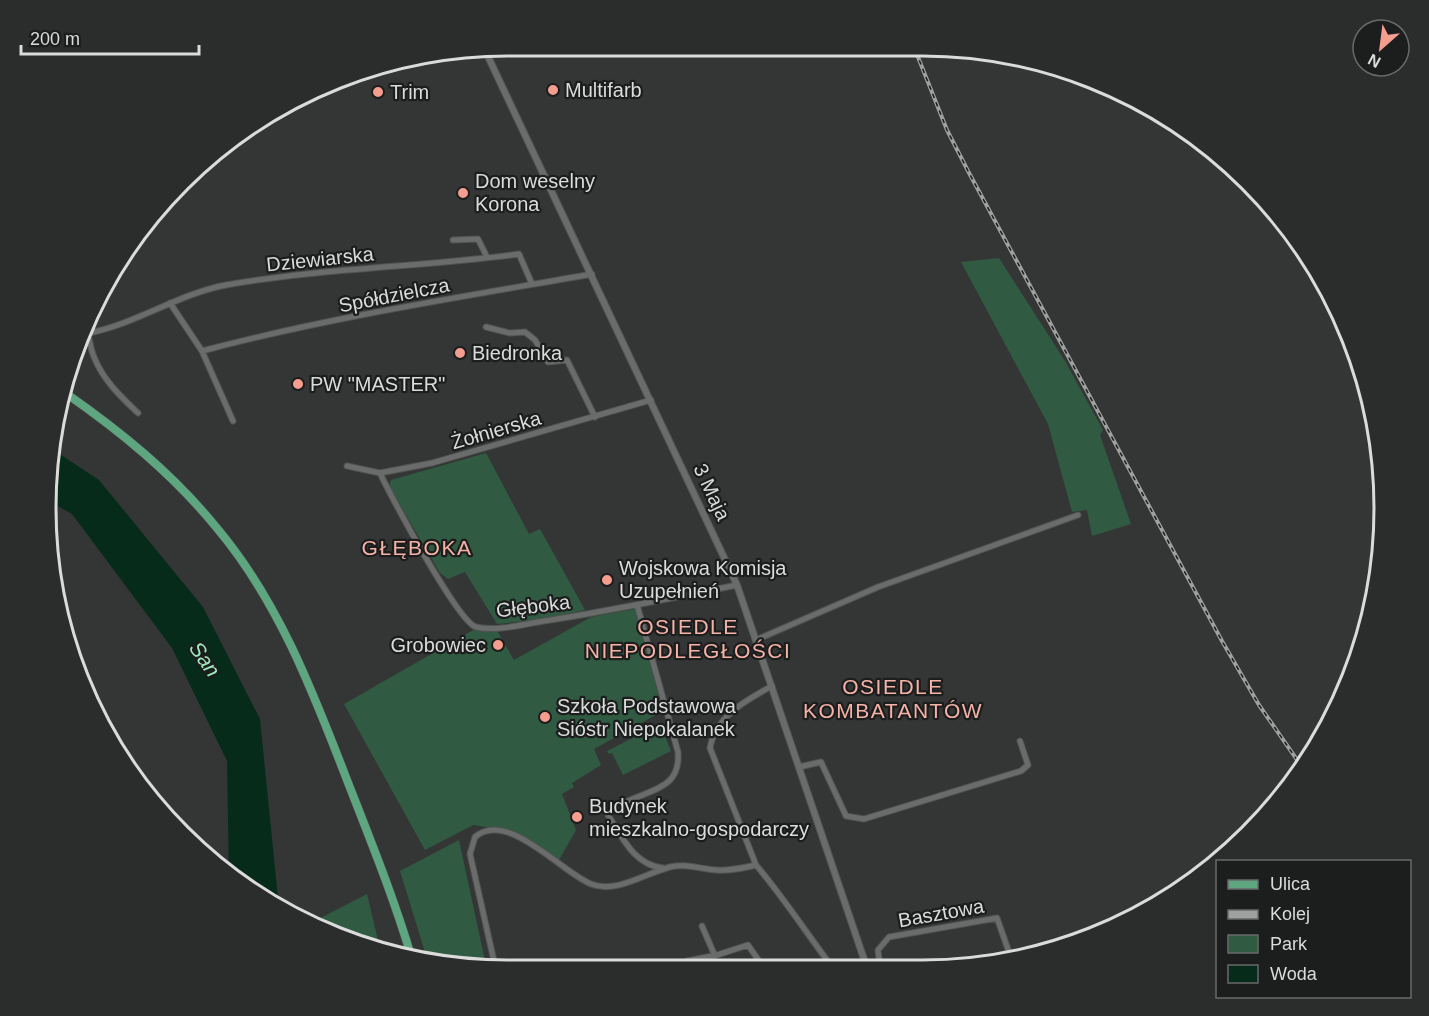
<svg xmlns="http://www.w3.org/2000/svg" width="1429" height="1016" font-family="Arial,sans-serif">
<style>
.green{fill:#315a42}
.water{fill:#072b1a}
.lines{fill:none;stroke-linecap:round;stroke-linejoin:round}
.minor-casing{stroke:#515351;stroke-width:7}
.tertiary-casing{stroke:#515351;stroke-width:8}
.primary-casing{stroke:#515351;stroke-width:9}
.minor{stroke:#696c6a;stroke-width:5}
.tertiary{stroke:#696c6a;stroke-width:6}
.primary{stroke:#5da680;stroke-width:8}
.rail-casing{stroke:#9fa1a0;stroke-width:4}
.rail{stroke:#1c1d1d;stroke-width:1.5;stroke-dasharray:4.5;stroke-linecap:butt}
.poi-dot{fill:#f59d8f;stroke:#1c1d1d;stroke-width:2}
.labels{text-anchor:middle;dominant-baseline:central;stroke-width:4.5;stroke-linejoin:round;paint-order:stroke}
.poi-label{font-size:20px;fill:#dadbda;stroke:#1c1d1d;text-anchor:start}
.street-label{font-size:20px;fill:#dadbda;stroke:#1c1d1d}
.neighbourhood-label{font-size:21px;letter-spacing:1.5px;fill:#f5b2a7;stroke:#1c1d1d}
.water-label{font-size:21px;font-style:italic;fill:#9ee8bc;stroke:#1c1d1d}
.rim{fill:none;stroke:#dadbda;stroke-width:3}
</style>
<rect width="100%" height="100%" fill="#343635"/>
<!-- green -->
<path class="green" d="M 999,258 L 1065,361 L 1103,430 L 1100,435 L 1131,524 L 1092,536 L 1087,510 L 1072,512 L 1048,424 L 961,262 Z
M 486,453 L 529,534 L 540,529 L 585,610 L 545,619 L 497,624 L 465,572 L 448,579 L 440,573 L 389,486 L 391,480 Z
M 635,609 L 663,711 L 594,749 L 601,765 L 572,783 L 574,787 L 562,794 L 576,830 L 559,860 L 513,831 L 473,825 L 425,850 L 344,704 L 475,629 L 495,627 L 514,660 L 591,617 Z
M 660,724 L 671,751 L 623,775 L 612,753 L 609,754 L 607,751 Z
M 459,840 L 487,970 L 428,962 L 400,871 Z
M 367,894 L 381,953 L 307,925 Z"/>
<!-- water -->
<path class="water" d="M 49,447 L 99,480 L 203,607 L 260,719 L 279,908 L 229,877 L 227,761 L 172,648 L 72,514 L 49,501 Z"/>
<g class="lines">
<defs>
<path id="minor" d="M 453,240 L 478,239 L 487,257
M 170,303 L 202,351 L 233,421
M 83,326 C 91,336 89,346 94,357 C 103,380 121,397 138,413
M 486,327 L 510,333 L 525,332 L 535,340 L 548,362 L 567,360 L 595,417
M 89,333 C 136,324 178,294 226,285 C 322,268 422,267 519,254 L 532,284
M 202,351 C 330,317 462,297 592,274
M 347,466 L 380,473 L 432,463 L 651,400
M 380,473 C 390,495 458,622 476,627 C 496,632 524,624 544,621 C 609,611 673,598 737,585
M 756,640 L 878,587 L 1078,515
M 799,767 L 821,762 L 846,816 L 864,819 L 1021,771 L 1028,765 L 1020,741
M 624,803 C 651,789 681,789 678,752 L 637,605
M 608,815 C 622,837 634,865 663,868
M 756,865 L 710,748 C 715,717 746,700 772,686
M 702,926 L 715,956
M 687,961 L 717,955 L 748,945 L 764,968
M 880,968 L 878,950 L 889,937 L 997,918 L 1011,958
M 496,970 L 470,854 L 475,837 C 507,809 561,872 591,884 C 616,894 646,873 670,867 C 685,863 700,869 716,870 C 730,871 743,868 756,865 C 784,898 807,934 833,968"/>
<path id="tertiary" d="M 484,48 L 737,585 L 867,968"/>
<path id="primary" d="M 64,392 C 120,431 172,473 216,527 C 278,600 313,692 347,780 C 370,839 394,898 412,959"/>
</defs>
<!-- minor casing -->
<use href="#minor" class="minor-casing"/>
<!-- tertiary casing -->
<use href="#tertiary" class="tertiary-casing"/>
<!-- primary casing -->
<use href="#primary" class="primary-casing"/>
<!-- minor -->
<use href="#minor" class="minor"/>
<!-- tertiary -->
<use href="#tertiary" class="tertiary"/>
<!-- primary -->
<use href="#primary" class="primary"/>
<defs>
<path id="rail" d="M 916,52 L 947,130 L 968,171 L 1222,641 L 1259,705 L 1302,767"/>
</defs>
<!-- rail casing -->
<use href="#rail" class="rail-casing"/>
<!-- rail -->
<use href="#rail" class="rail"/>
</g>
<!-- markers -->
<g class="poi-dot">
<circle cx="553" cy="90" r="6"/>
<circle cx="378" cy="92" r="6"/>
<circle cx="463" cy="193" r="6"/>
<circle cx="460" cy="353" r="6"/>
<circle cx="298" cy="384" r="6"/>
<circle cx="607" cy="580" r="6"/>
<circle cx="498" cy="645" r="6"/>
<circle cx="545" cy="717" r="6"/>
<circle cx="577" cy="817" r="6"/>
</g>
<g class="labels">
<!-- poi labels -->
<g class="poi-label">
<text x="565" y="90">Multifarb</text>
<text x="390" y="92">Trim</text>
<text x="475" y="181">Dom weselny<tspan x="475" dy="23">Korona</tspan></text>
<text x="472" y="353">Biedronka</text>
<text x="310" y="384">PW "MASTER"</text>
<text x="619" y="568">Wojskowa Komisja<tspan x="619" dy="23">Uzupełnień</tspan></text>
<text x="486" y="645" text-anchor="end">Grobowiec</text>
<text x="557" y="706">Szkoła Podstawowa<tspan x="557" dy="23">Sióstr Niepokalanek</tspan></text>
<text x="589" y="806">Budynek<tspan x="589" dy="23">mieszkalno-gospodarczy</tspan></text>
</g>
<!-- street labels -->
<g class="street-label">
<text transform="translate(320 259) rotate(-6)">Dziewiarska</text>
<text transform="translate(394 295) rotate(-11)">Spółdzielcza</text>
<text transform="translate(496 430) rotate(-16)">Żołnierska</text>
<text transform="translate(712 492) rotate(65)">3 Maja</text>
<text transform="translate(533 606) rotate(-7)">Głęboka</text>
<text transform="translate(941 913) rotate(-10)">Basztowa</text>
</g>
<!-- neighbourhood labels -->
<g class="neighbourhood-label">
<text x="417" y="547">GŁĘBOKA</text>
<text x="688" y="626">OSIEDLE<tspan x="688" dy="24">NIEPODLEGŁOŚCI</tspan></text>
<text x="893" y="686">OSIEDLE<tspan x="893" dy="24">KOMBATANTÓW</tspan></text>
</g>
<!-- water labels -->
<g class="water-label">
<text transform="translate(205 659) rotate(55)">San</text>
</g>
</g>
<!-- crop -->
<path d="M0 0H1429V1016H0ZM508 56H922A452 452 0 0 1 1374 508V508A452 452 0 0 1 922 960H508A452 452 0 0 1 56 508V508A452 452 0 0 1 508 56Z" fill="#2b2c2c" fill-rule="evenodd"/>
<path class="rim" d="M508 56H922A452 452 0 0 1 1374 508V508A452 452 0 0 1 922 960H508A452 452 0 0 1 56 508V508A452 452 0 0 1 508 56Z"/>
<!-- legend -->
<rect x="1216" y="860" width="195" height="138" fill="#1c1d1d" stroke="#686969" stroke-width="1.5"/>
<rect x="1228" y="880" width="30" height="9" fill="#5da680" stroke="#686969" stroke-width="1.5"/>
<text x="1270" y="890" font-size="18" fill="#dadbda">Ulica</text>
<rect x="1228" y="910" width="30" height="9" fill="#9fa1a0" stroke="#686969" stroke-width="1.5"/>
<text x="1270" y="920" font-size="18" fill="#dadbda">Kolej</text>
<rect x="1228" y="935" width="30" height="18" fill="#315a42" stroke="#686969" stroke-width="1.5"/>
<text x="1270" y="950" font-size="18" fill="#dadbda">Park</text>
<rect x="1228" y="965" width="30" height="18" fill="#072b1a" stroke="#686969" stroke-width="1.5"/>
<text x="1270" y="980" font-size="18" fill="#dadbda">Woda</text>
<!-- north arrow -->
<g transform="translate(1381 48) rotate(208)"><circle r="28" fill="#1c1d1d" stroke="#686969" stroke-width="1.5"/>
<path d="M0-4.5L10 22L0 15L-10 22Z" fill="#f59d8f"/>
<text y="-9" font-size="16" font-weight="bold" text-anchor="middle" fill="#dadbda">N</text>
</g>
<!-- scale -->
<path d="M21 45v9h178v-9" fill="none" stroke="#dadbda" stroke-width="3"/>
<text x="30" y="45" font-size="18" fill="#dadbda" stroke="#1c1d1d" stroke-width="4.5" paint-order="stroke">200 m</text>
</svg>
